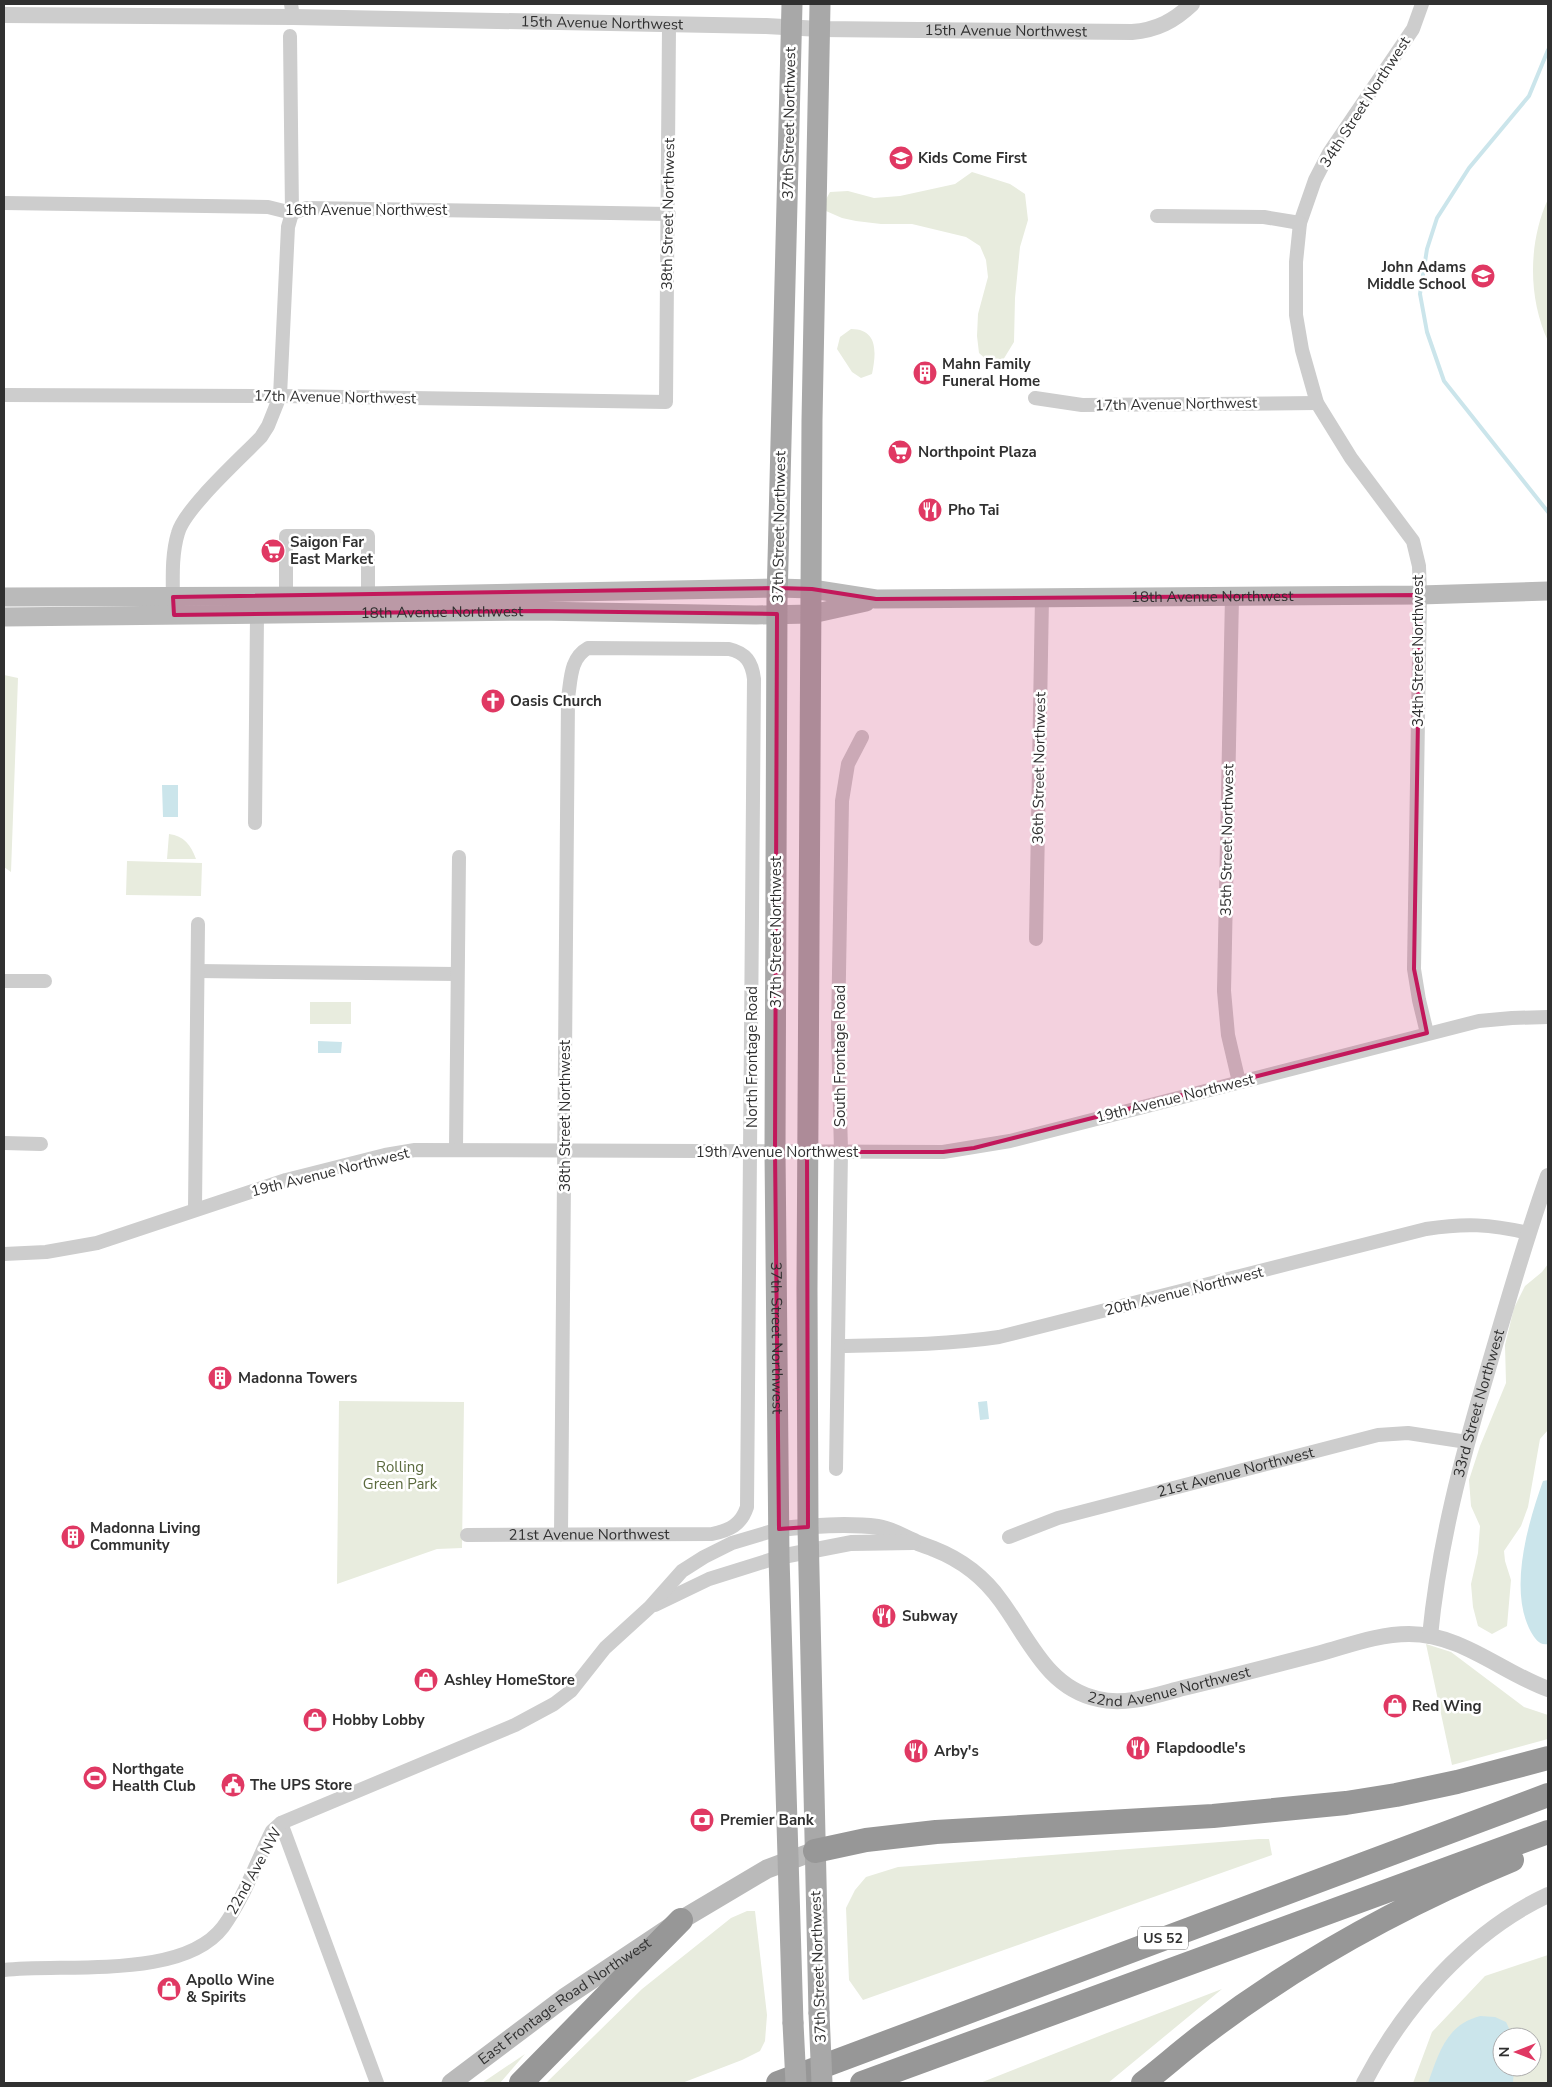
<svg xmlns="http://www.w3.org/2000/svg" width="1552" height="2087" font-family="'Nunito Sans',sans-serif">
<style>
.green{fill:#e8ecde;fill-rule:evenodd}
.water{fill:#cbe5eb}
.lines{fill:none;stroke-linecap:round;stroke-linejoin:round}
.stream{stroke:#cbe5eb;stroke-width:4}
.minor{stroke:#cdcdcd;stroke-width:14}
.tertiary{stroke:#cdcdcd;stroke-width:16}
.secondary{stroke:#bababa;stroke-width:19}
.primary{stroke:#a8a8a8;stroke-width:21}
.motorway{stroke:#979797;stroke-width:24}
.primary-bridge{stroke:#a8a8a8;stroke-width:21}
.marked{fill:#c2185b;fill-opacity:0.2;stroke:#c2185b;stroke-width:4;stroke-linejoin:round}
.labels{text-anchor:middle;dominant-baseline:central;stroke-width:5;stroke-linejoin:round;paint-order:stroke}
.shield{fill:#fff;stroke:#6e6e6e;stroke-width:1}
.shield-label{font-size:14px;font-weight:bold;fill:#303030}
.street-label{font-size:15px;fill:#303030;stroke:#fff}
.poi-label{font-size:15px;font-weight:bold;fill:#303030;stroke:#fff;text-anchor:start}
.park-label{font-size:15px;fill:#5b6a3e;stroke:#fff}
</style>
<rect width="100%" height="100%" fill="#fff"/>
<!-- green -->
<path class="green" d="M 972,172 L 1010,184 L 1025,194 L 1028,220 L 1020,247 L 1015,298 L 1014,342 L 1003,360 L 989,362 L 979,353 L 977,336 L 978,314 L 988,277 L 986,260 L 980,246 L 966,237 L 912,224 L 881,224 L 856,221 L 842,218 L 826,211 L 824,203 L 830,192 L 848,191 L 874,198 L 900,196 L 955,184 Z
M 1548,199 L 1548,341 C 1528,298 1528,243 1548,199 Z
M 851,329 C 879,329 876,354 872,374 L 861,378 L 852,372 L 837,349 L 840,337 Z
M 4,675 L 18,678 L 11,872 L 4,867 Z
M 169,834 C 184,836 191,845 196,859 L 167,859 Z
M 127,861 L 202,863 L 201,896 L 126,895 Z
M 310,1002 L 351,1002 L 351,1024 L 310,1024 Z
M 1548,1264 L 1548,1430 L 1540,1439 L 1528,1507 L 1521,1526 L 1504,1551 L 1505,1561 L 1511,1580 L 1507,1626 L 1492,1634 L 1478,1626 L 1473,1607 L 1471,1584 L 1478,1553 L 1480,1526 L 1471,1506 L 1469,1480 L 1480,1446 L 1506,1383 L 1505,1345 L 1514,1308 L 1525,1286 L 1542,1272 Z
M 339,1401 L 464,1402 L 462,1548 L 437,1549 L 337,1584 Z
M 1426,1644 L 1451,1652 L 1524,1707 L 1548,1715 L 1548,1739 L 1452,1765 Z
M 1259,1839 L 1269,1839 L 1272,1855 L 863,2000 L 849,1980 L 846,1908 L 855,1890 L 866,1877 L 898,1867 Z
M 747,1911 L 755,1911 L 767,2015 L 765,2041 L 760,2051 L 742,2060 L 682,2083 L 546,2083 L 642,1989 L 731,1918 Z
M 1548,1955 L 1548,2083 L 1413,2083 L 1432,2032 L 1485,1976 ZM 1502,2037 L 1532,2037 L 1532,2067 L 1502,2067 Z
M 1222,1989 L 1108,2083 L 980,2083 L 1107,2033 Z
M 525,2054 L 500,2083 L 482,2083 Z"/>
<!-- water -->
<path class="water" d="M 162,785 L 178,785 L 178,817 L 163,817 Z
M 318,1041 L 342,1042 L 341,1053 L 318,1053 Z
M 987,1401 L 989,1419 L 980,1420 L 978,1402 Z
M 1548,1480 L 1548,1644 C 1540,1646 1535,1639 1531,1632 C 1508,1590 1528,1523 1543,1481 Z
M 1480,2016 L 1495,2017 L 1506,2022 L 1513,2037 L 1502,2037 L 1502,2067 L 1514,2067 L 1513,2083 L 1428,2083 C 1439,2053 1446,2025 1480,2016 Z"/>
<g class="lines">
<!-- stream -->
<path class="stream" d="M 1548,50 L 1529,96 L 1469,168 L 1437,218 L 1427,249 L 1420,294 L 1427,332 L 1444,381 L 1548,512"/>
<!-- minor -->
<g class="minor">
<path d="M 291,4 L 293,17"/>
<path d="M 1422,4 L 1413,29 L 1329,153 L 1315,180 L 1300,223 L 1296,262 L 1296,315 L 1302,350 L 1317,403 L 1351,458 L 1413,541 L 1419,566 L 1420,595 L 1414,969 L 1419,1000 L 1427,1033"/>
<path d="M 4,203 L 268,207 L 292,213 L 307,208 L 669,214"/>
<path d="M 1157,216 L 1264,217 L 1300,223"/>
<path d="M 4,395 L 280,396 L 666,402 L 669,26"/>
<path d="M 1035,398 L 1082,405 L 1317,403"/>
<path d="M 1232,596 L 1224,991 L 1228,1035 L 1239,1082"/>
<path d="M 286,597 L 286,536 L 368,536 L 368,596"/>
<path d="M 173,605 C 173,582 171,556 178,533 C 185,508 241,458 261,437 L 268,426 L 280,396 L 288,227 L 292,213 L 290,36"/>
<path d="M 255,823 L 257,615"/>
<path d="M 1036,939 L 1042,597"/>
<path d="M 198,971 L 457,974"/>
<path d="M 4,981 L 45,981"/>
<path d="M 4,1143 L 41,1144"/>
<path d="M 456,1149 L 459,857"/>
<path d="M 195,1209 L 198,924"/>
<path d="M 4,1254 L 46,1252 L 97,1243 L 286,1180 L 385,1155 L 415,1150 L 943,1152 L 1010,1141 L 1479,1021 L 1512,1018 L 1548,1017"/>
<path d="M 838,1346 C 892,1345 945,1345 999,1337 L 1426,1229 C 1465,1223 1490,1224 1528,1233"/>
<path d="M 836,1469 L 841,1152 L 838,1030 L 842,801 L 848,764 L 862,737"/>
<path id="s1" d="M 467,1535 L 712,1534 C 730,1530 741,1525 747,1507 L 754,679 C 752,662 746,653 729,649 L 588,648 C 570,658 571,679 568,698 L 561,1535"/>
<path id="s2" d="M 1009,1537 L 1058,1518 L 1378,1435 L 1408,1433 L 1467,1442"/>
<path d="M 655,1605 L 709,1579 L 779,1557"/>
<path d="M 281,1823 L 377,2083"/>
<path d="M 4,1970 C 65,1963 183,1980 223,1927 C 244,1898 256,1863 272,1831 L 281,1823 L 515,1725 L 554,1704 L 571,1691 L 605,1648 L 650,1607 L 682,1571 L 704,1557 L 732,1543 L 779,1529"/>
</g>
<!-- tertiary -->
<g class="tertiary">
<path id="s3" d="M 4,15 L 293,17 L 766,26 L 820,29 L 1132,32 C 1157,30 1174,21 1192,4"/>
<path id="s4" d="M 779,1529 C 812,1526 846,1523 878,1527 C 892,1529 902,1536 914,1541 C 921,1545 928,1546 934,1549 C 962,1560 984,1577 1001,1601 C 1029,1639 1047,1688 1098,1699 C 1126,1706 1156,1695 1183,1688 C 1229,1677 1275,1665 1321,1653 C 1350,1645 1379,1634 1409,1634 C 1462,1634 1501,1672 1548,1689"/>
<path d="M 779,1557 L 851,1543 L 913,1542"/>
<path id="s5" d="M 1430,1636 C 1439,1543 1462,1458 1488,1369 C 1507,1304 1525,1240 1548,1176"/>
<path d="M 1364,2083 C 1404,2006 1469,1932 1548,1895"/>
</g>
<!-- secondary -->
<g class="secondary">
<path id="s6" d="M 4,597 L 368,596 L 778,588 L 812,589 L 876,599 L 1420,595 L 1548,591"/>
<path id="s7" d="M 4,617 L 538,611 L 756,615 L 812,614 L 866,602"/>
<path id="s8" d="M 451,2083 L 564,1998 L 681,1920 L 767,1869 L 815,1851"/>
</g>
<!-- primary -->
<g class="primary">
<path id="s9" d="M 792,4 L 777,601 L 775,1152 L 779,1557 L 793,2023"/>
<path d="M 819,2013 L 808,1527 L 807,1289 L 812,420 L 820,4"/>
</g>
<!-- motorway -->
<path class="motorway" d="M 815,1851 L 866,1840 L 936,1832 L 1213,1816 L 1346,1803 L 1396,1795 L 1457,1782 L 1548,1758
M 521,2083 L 681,1920
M 778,2083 L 1548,1795
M 862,2083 L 1548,1832
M 1143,2083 C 1165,2066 1186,2047 1208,2031 C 1301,1961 1405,1904 1512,1860"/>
<!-- primary-bridge -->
<path class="primary-bridge" d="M 819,2013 L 822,2083
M 793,2023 L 796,2083"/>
</g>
<!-- marked area -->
<path class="marked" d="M 778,588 L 812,589 L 876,599 L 1420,595 L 1414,969 L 1427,1033 L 974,1148 L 943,1152 L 807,1152 L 808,1527 L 779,1529 L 775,1152 L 777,614 L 538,611 L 174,615 L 173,597 Z"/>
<!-- icons -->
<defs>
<symbol id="school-disc" viewBox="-11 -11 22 22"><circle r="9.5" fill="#e03863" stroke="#fff"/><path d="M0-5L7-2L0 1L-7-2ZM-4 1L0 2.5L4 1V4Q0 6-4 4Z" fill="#fff"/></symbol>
<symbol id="building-disc" viewBox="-11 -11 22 22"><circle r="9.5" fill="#e03863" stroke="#fff"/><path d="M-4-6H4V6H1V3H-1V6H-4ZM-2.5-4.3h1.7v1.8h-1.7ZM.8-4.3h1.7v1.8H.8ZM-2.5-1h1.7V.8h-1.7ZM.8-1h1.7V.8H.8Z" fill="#fff"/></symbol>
<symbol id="supermarket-disc" viewBox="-11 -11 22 22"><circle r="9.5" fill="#e03863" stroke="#fff"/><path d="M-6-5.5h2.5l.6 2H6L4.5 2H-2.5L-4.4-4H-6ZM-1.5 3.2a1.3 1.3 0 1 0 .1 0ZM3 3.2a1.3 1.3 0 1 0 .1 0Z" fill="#fff"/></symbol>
<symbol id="restaurant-disc" viewBox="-11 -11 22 22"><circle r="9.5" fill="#e03863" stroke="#fff"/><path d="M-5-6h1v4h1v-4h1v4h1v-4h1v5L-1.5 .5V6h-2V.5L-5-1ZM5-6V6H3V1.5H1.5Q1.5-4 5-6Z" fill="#fff"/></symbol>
<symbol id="church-disc" viewBox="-11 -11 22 22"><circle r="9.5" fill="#e03863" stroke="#fff"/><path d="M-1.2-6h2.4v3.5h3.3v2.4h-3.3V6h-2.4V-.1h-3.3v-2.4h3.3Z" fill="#fff"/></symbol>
<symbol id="shop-disc" viewBox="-11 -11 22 22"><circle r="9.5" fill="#e03863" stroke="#fff"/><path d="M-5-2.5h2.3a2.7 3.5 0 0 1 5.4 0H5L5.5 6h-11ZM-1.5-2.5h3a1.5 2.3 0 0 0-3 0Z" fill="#fff"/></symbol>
<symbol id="stadium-disc" viewBox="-11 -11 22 22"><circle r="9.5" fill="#e03863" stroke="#fff"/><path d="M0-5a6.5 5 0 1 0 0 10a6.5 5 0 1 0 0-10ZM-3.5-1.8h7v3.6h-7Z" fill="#fff"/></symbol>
<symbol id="civic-disc" viewBox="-11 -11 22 22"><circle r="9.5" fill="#e03863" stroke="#fff"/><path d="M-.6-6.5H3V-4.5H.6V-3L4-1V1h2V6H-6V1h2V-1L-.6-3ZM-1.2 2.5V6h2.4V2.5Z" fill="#fff"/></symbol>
<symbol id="bank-disc" viewBox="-11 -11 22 22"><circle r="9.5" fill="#e03863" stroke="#fff"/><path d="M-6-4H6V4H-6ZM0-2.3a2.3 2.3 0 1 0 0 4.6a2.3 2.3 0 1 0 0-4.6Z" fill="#fff"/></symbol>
</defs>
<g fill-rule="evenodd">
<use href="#school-disc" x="887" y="144" width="28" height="28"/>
<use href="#school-disc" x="1469" y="262" width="28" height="28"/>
<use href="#building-disc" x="911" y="359" width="28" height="28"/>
<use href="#supermarket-disc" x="886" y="438" width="28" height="28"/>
<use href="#restaurant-disc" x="916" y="496" width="28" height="28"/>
<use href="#supermarket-disc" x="259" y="537" width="28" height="28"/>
<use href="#church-disc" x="479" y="687" width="28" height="28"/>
<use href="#building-disc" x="206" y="1364" width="28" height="28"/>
<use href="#building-disc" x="59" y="1523" width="28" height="28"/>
<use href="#restaurant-disc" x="870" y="1602" width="28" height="28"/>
<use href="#shop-disc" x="412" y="1666" width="28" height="28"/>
<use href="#shop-disc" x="1381" y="1692" width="28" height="28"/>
<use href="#shop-disc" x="301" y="1706" width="28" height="28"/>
<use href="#restaurant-disc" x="1124" y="1734" width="28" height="28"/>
<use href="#restaurant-disc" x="902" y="1737" width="28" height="28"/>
<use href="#stadium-disc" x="81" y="1764" width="28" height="28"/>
<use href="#civic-disc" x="219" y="1771" width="28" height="28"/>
<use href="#bank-disc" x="688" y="1806" width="28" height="28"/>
<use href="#shop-disc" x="155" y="1975" width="28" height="28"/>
</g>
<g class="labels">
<!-- shield labels -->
<rect class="shield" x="1138" y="1926.5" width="50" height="23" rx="4"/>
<g class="shield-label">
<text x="1163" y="1938">US 52</text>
</g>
<!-- street labels -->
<g class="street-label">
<text stroke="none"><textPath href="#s3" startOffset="598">15th Avenue Northwest</textPath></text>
<text stroke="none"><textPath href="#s3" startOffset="1002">15th Avenue Northwest</textPath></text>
<text transform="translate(1365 102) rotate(-57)">34th Street Northwest</text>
<text transform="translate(789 123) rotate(-89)">37th Street Northwest</text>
<text x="366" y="210">16th Avenue Northwest</text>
<text transform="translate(668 214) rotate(-89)">38th Street Northwest</text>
<text transform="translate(335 397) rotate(1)">17th Avenue Northwest</text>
<text transform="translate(1176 404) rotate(-1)">17th Avenue Northwest</text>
<text transform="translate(779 527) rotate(-89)">37th Street Northwest</text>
<text stroke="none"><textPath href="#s6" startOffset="1209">18th Avenue Northwest</textPath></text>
<text stroke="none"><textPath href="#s7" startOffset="438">18th Avenue Northwest</textPath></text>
<text transform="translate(1418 651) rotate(-90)">34th Street Northwest</text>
<text transform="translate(1039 768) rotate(-89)">36th Street Northwest</text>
<text transform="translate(1227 840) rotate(-89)">35th Street Northwest</text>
<text transform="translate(776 932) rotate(-90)">37th Street Northwest</text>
<text transform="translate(840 1056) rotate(-90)">South Frontage Road</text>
<text transform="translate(752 1057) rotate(-90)">North Frontage Road</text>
<text transform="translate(1175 1098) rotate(-14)">19th Avenue Northwest</text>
<text transform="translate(565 1116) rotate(-90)">38th Street Northwest</text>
<text x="777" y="1152">19th Avenue Northwest</text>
<text transform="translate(330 1172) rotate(-14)">19th Avenue Northwest</text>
<text transform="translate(1184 1291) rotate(-14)">20th Avenue Northwest</text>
<text stroke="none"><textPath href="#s9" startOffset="1334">37th Street Northwest</textPath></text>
<text stroke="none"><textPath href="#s5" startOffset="238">33rd Street Northwest</textPath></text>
<text stroke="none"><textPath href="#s2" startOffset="236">21st Avenue Northwest</textPath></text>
<text stroke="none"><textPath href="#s1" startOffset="122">21st Avenue Northwest</textPath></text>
<text stroke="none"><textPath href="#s4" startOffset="460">22nd Avenue Northwest</textPath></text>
<text transform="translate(254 1871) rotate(-61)">22nd Ave NW</text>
<text transform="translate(818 1967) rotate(-92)">37th Street Northwest</text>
<text stroke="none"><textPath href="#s8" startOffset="140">East Frontage Road Northwest</textPath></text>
</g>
<!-- poi labels -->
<g class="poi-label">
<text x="918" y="158">Kids Come First</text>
<text x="1466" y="267" text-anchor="end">John Adams<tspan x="1466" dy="17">Middle School</tspan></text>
<text x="942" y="364">Mahn Family<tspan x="942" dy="17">Funeral Home</tspan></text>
<text x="918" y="452">Northpoint Plaza</text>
<text x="948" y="510">Pho Tai</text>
<text x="290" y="542">Saigon Far<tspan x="290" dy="17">East Market</tspan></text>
<text x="510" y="701">Oasis Church</text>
<text x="238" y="1378">Madonna Towers</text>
<text x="90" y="1528">Madonna Living<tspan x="90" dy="17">Community</tspan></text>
<text x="902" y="1616">Subway</text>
<text x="444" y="1680">Ashley HomeStore</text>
<text x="1412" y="1706">Red Wing</text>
<text x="332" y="1720">Hobby Lobby</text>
<text x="1156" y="1748">Flapdoodle's</text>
<text x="934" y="1751">Arby's</text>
<text x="112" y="1769">Northgate<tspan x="112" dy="17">Health Club</tspan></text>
<text x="250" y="1785">The UPS Store</text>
<text x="720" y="1820">Premier Bank</text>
<text x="186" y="1980">Apollo Wine<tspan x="186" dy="17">&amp; Spirits</tspan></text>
</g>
<!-- park labels -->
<g class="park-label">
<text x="400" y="1467">Rolling<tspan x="400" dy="17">Green Park</tspan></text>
</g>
</g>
<!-- border -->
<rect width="1552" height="2087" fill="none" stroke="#303030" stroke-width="10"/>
<!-- north arrow -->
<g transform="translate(1517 2052) rotate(270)"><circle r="24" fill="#ffffff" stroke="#acacac"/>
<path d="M0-4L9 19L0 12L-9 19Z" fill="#e03863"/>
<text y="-8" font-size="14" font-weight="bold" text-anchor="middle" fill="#303030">N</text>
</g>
</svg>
